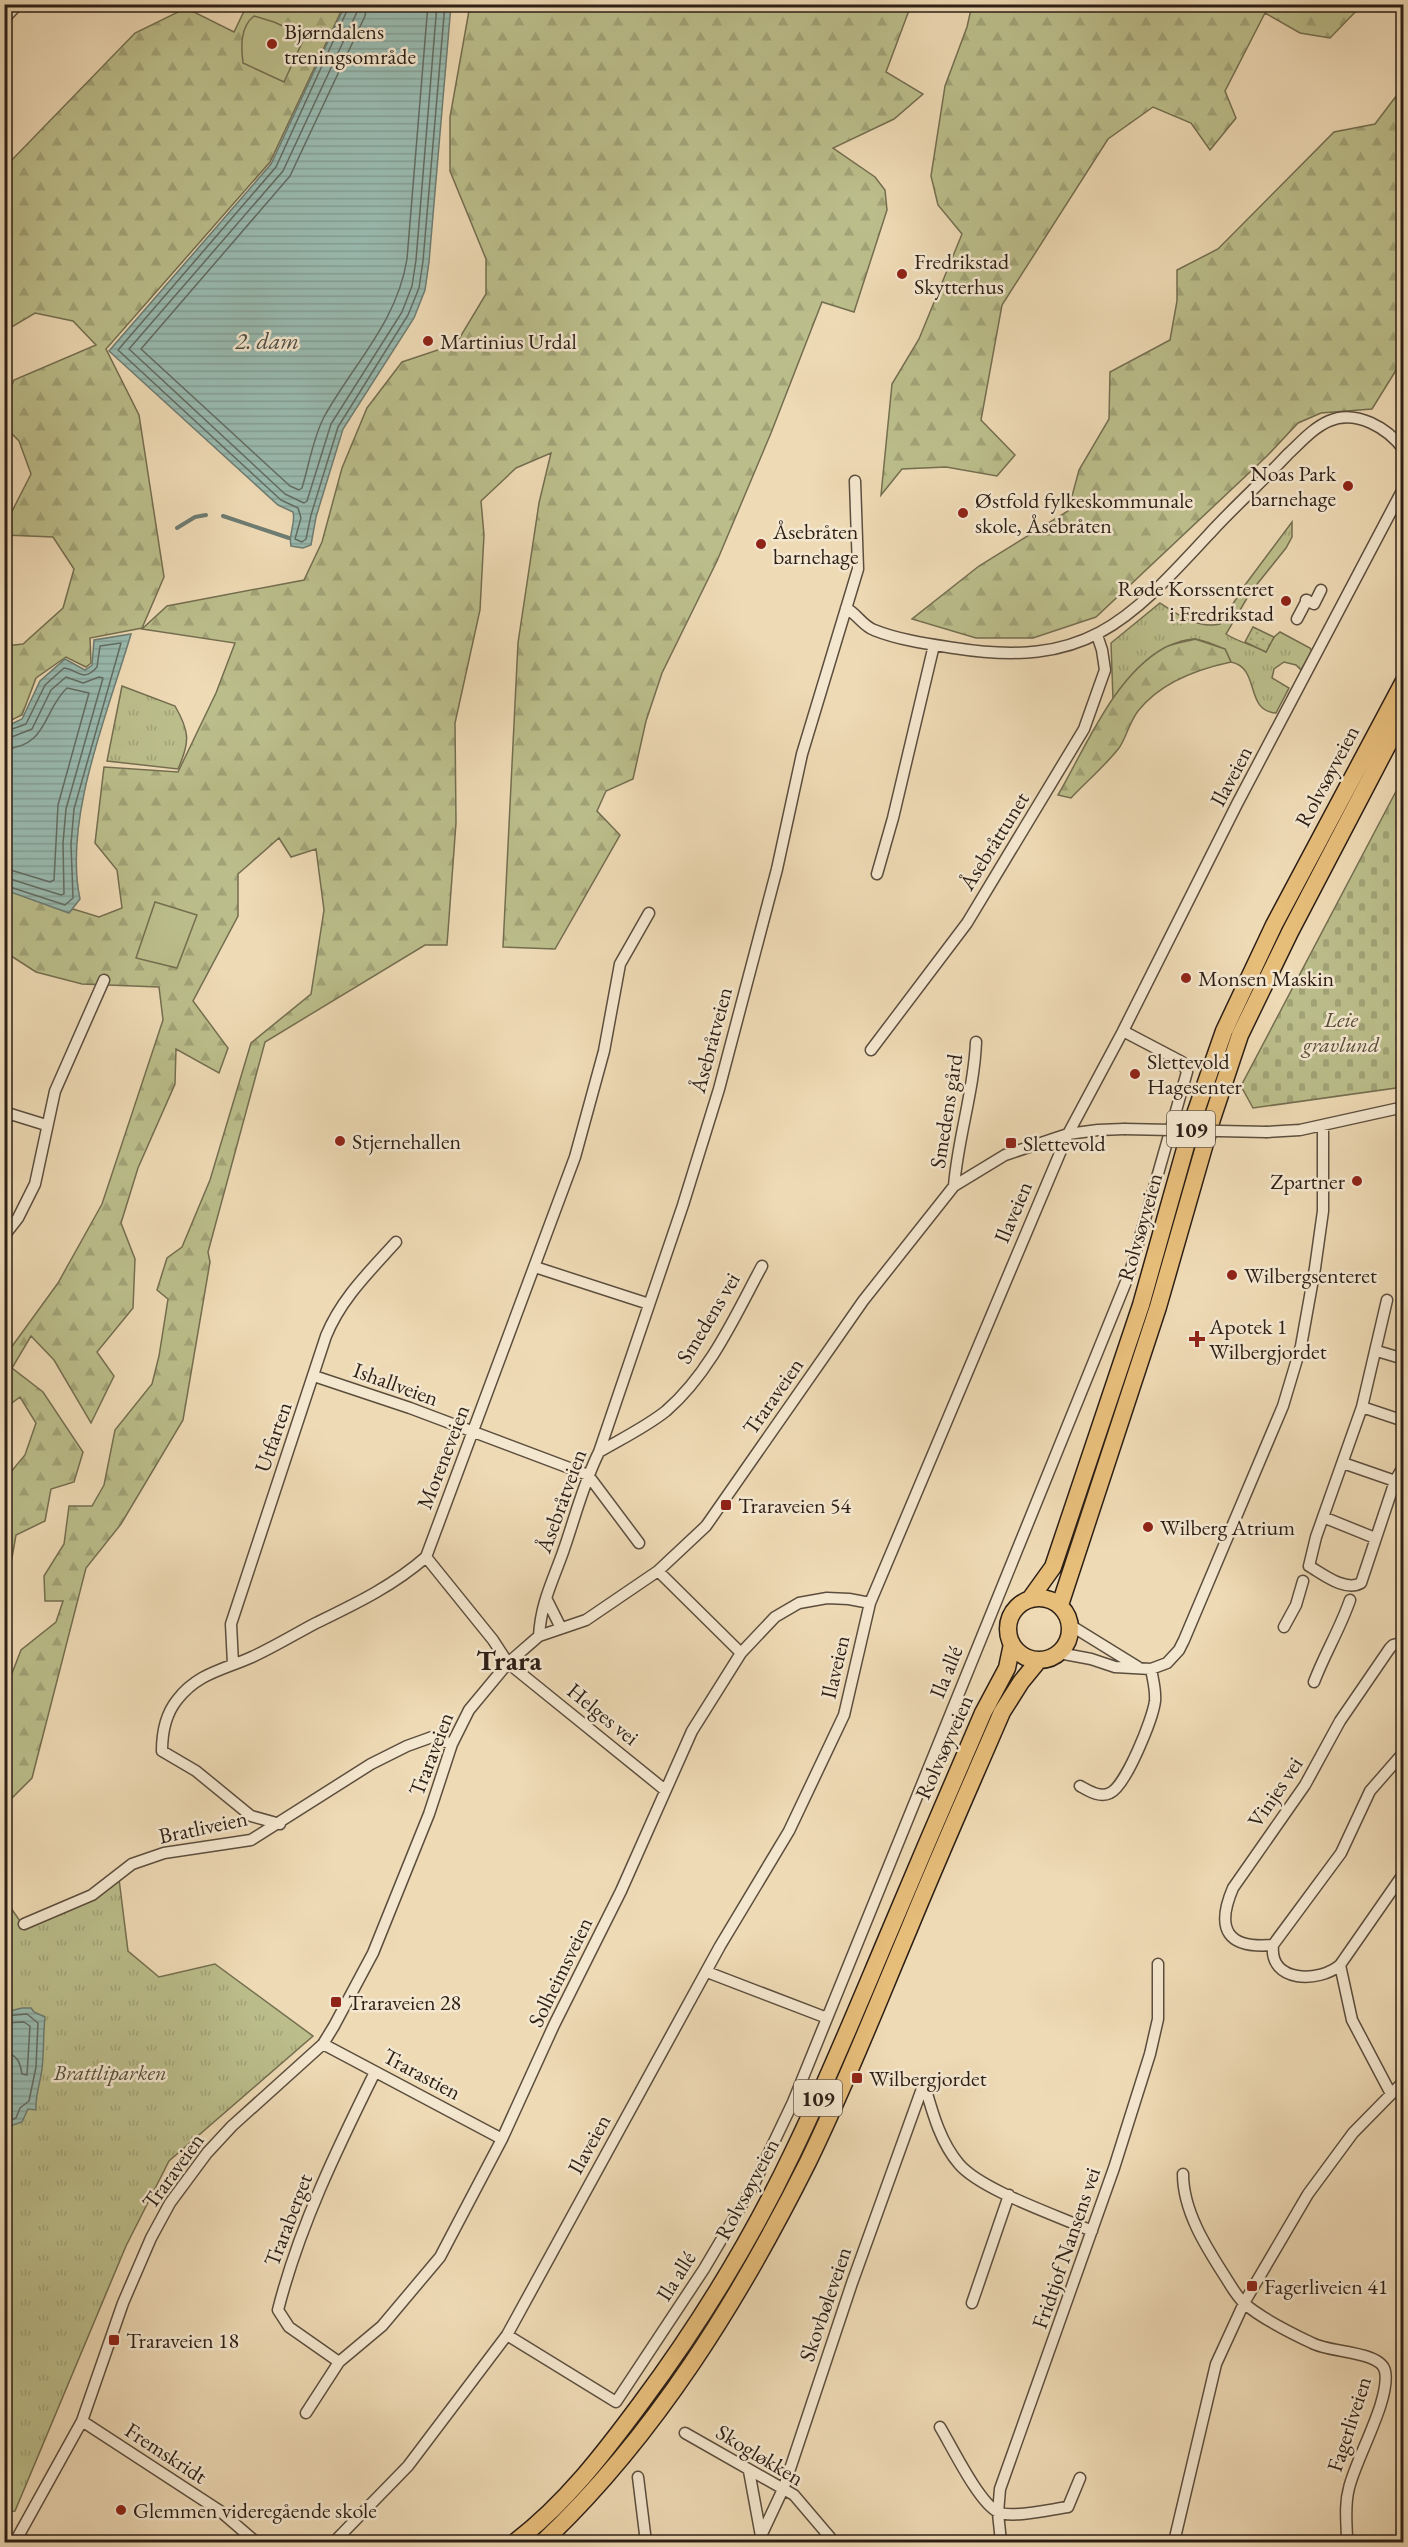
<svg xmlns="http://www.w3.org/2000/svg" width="1408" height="2547" font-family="'EB Garamond',serif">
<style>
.grass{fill:url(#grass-tufts);stroke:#746e50;stroke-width:1.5}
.forest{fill:url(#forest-firs);stroke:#746e50;stroke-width:1.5}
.cemetery{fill:url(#cemetery-stones);stroke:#746e50;stroke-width:1.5}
.garden{fill:url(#garden-dots);stroke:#746e50;stroke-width:1.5}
.pitch{fill:#bbbe8b;stroke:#746e50;stroke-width:1.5}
.water{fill:url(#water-rules);stroke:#6d7c72;stroke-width:1.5}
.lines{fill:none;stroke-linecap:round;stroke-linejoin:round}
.shore{stroke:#626c62;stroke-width:1.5}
.stream{stroke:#6d7c72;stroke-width:4}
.street-casing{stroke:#5c4e3e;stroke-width:13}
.primary-casing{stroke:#2c1f16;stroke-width:19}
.street{stroke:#f4e7cf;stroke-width:10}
.primary{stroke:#e7bd7a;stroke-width:16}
.street-bridge-casing{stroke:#5c4e3e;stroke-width:13;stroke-linecap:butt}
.street-bridge{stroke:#f4e7cf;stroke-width:10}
.poi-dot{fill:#8f2418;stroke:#f4e7cf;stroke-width:2}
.labels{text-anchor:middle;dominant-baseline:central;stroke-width:5;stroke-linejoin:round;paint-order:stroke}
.shield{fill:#f4e7cf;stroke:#685b4e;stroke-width:1.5}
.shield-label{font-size:21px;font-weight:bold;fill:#2c1f16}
.poi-label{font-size:22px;fill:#2c1f16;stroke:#f4e7cf;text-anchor:start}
.street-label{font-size:22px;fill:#2c1f16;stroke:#f4e7cf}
.park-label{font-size:22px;font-style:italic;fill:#574f39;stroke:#f4e7cf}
.water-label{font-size:24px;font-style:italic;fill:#4d4e44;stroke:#f4e7cf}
.district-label{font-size:28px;font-weight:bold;fill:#2c1f16;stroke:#f4e7cf}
</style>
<defs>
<pattern id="grass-tufts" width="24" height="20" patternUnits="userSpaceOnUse" patternTransform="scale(1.5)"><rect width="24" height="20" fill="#bbbe8b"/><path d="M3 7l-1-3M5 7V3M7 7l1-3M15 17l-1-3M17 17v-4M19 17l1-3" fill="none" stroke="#a1a377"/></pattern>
<pattern id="forest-firs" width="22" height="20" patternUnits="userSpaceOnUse" patternTransform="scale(1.5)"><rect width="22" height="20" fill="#bbbe8b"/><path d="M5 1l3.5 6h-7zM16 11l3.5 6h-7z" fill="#a1a377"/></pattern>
<pattern id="cemetery-stones" width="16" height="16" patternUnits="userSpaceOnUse" patternTransform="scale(1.5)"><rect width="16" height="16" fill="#bbbe8b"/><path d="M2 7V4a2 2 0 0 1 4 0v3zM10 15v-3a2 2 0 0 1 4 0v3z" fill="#a1a377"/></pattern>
<pattern id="garden-dots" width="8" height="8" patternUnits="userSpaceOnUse" patternTransform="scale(1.5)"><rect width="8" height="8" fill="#bbbe8b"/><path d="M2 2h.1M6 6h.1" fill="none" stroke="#a1a377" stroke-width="1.8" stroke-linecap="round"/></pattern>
<pattern id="water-rules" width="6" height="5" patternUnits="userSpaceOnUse" patternTransform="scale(1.5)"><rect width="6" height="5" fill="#99baaf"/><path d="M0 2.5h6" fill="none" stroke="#849f96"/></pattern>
</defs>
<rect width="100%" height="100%" fill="#eedab5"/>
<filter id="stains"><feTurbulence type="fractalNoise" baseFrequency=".00333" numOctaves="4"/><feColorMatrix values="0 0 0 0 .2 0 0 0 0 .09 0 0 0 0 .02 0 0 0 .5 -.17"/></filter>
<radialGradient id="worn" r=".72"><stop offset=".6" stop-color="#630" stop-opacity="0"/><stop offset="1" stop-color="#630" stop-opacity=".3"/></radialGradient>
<!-- grass -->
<path class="grass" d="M 1292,522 L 1292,537 L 1286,548 L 1250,593 L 1226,634 C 1238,642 1253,645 1266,652 L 1274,637 L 1280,632 L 1310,648 L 1312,651 L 1301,670 L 1296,665 L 1284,662 L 1274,669 L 1272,678 L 1289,688 L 1276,713 C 1244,711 1261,668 1231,662 L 1225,649 C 1216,646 1203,639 1194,639 C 1157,642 1133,673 1113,699 L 1111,643 L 1160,603 C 1178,615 1198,629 1220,624 L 1245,585 Z
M 122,686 L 175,706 C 190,732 190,742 178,769 L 107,761 Z
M 119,1879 L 128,1951 L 159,1977 L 215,1964 L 313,2036 L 169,2161 L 126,2246 L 15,2511 L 5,2512 L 4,1903 L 6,1901 L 20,1921 Z"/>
<!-- forest -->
<path class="forest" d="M 247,5 L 344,5 L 270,162 L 106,349 L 139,415 L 164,577 L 142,628 L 90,638 L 91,663 L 86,667 L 66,657 L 36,678 L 22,715 L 5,723 L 5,646 L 23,644 L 63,608 L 74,569 L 53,537 L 5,535 L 4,527 L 31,474 L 19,441 L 5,427 L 5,402 L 14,380 L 96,345 L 73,321 L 35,313 L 5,331 L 5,167 L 135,33 L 186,8 L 234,32 Z
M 470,5 L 911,5 L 886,72 L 923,94 L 894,119 L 833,148 L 875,177 L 885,190 L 887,210 L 854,312 L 822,302 L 771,433 L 717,561 L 662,673 L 646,721 L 633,779 L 606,791 L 597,811 L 620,835 L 555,949 L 503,947 L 518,643 L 539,503 L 551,453 L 516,468 L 481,501 L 484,535 L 480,610 L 455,723 L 456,823 L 447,945 L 425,945 L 265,1042 L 208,1252 L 210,1262 L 183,1420 L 121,1524 L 86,1568 L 32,1778 L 5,1805 L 6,1689 L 21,1650 L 56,1622 L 63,1601 L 45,1601 L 44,1576 L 64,1544 L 69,1506 L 92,1506 L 104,1485 L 115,1430 L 152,1384 L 159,1356 L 168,1299 L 157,1290 L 167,1258 L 182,1247 L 210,1180 L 251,1043 L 311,994 L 324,910 L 316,849 L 291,857 L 279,838 L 238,874 L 238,916 L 193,1001 L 228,1048 L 219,1073 L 176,1049 L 175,1084 L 138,1168 L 121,1223 L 135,1259 L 133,1308 L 97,1352 L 114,1376 L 91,1423 L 54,1360 L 31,1336 L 12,1368 L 43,1392 L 83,1452 L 74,1482 L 51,1489 L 45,1521 L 16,1535 L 10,1569 L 5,1565 L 5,1479 L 25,1455 L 36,1423 L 20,1397 L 5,1408 L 5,1356 L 58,1283 L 102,1204 L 163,1020 L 159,987 L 82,984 L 36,972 L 5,952 L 5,888 L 99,917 L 122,908 L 117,870 L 95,843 L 104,767 L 178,772 L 216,693 L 235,643 L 142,629 L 167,606 L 304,580 L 322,542 L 342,468 L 367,408 L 402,362 L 456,344 L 486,294 L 486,259 L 450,171 L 450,117 Z
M 972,5 L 1362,5 L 1330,38 L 1300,33 L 1265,13 L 1225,91 L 1236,118 L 1210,150 L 1191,123 L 1153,107 L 1108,139 L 1002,305 L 981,420 L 1015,455 L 997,476 L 946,467 L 902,469 L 881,495 L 892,384 L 919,339 L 962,234 L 938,205 L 931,176 L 945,86 L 967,27 Z
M 1403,87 L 1403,359 L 1372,409 L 1321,413 L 1298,423 L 1267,456 L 1096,617 L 1033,638 L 976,638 L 912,619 L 979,566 L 1068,511 L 1079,470 L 1109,419 L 1110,372 L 1170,340 L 1177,301 L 1177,270 L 1218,249 L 1334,132 L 1375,124 Z
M 1195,639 L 1225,649 L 1231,662 C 1198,669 1160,683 1138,711 C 1129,723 1126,738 1119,748 C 1105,766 1086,782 1071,798 L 1058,795 C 1086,747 1114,676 1164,648 C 1173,643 1186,642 1195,639 Z"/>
<!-- cemetery -->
<path class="cemetery" d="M 1403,778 L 1403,1087 L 1253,1108 L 1241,1086 Z"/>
<!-- garden -->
<path class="garden" d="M 1253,627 L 1274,637 L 1266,652 L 1245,642 Z"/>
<!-- pitch -->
<path class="pitch" d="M 254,16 L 274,22 L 305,36 L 284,82 L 243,63 C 241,47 240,27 254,16 Z
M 155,902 L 197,915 L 177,968 L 136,958 Z"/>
<!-- water -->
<path class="water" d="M 345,5 L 451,5 L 429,262 L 425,290 L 414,318 L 343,429 L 316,517 L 311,545 L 303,548 L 291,546 C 288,534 296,524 293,512 L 278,505 L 109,351 L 271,164 Z
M 131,634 C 108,712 63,819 80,899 L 69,913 L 5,890 L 5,727 L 22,719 L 40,681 L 65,659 L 85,670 L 92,665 L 94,640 Z
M 22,2008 L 31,2008 L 34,2012 L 45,2017 C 43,2035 44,2052 42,2069 C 40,2084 35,2096 36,2110 L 28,2109 L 22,2122 L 10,2126 L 5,2133 L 9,2135 L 5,2142 L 5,2108 L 9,2086 L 5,2059 L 5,2009 L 10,2011 Z"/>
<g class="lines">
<!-- shore -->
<path class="shore" d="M 350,4 L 276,167 L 118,350 L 281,500 L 298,508 L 301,518 L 295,539 L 302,542 L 306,539 L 311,515 L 338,427 L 408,315 L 419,288 L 423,261 L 445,4
M 358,4 L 357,12 L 283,171 L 129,349 L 285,494 L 304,503 L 307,501 L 331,424 L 402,312 L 412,286 L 416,260 L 437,4
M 367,4 L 365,16 L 290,176 L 141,349 L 290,486 L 299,490 L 302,488 C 309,465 313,438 324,417 C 354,363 397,322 407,259 L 428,4
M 4,732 L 26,724 L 45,685 L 64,668 C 79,670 83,683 97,667 L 100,646 L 121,643 L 74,809 L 71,844 L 73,898 L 65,905 L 4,885
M 4,740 L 32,729 L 51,690 L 66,677 L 83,683 L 99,677 L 103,678 L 66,809 L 63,843 L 64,894 L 61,895 L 4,877
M 4,749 C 48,747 43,710 67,688 L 89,693 L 58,805 L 54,880 L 50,882 L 4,868
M 4,2016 L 27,2014 L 38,2023 L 36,2067 L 29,2101 L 20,2108 L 16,2118 L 4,2123
M 4,2023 L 24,2022 L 30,2026 L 27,2075 L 22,2074 C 20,2063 18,2054 4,2053"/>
<!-- stream -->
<path class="stream" d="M 223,516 L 289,538
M 177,528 L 195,517 L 206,515"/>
<defs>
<path id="street" d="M 4,19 L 18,4
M 1306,600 L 1314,604 L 1321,590
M 846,608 C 857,614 863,626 874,630 C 899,640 928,644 954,648 C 1087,669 1128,622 1212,531 C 1236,505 1264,480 1288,454 C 1301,442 1313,428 1329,421 C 1356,409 1388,428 1404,450
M 1297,619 L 1307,600
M 877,874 L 893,818 L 934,645
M 871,1050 L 967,923 L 1084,729 L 1105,670 L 1102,650 L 1097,635
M 4,1112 L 46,1125
M 1267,1132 L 1300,1130 L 1404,1107
M 954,1186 C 958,1137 974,1091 976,1042
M 4,1236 L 18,1218 L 35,1184 L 55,1091 L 104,980
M 535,1267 L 649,1304
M 1387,1300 L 1362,1407 L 1316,1537 L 1309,1566 C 1323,1574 1345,1592 1361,1583 L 1395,1481 L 1404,1465
M 1377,1351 L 1404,1359
M 314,1376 L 410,1408 L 588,1475 L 639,1543
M 1362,1407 L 1404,1421
M 599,1452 C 621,1439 646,1427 666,1411 C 710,1373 735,1316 762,1266
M 1343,1463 L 1395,1481
M 1323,1517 L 1375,1538
M 426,1557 L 493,1640 L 508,1663 L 665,1790
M 658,1571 L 741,1653
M 546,1598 L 561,1628
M 1070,1625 L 1138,1667
M 1284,1627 L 1296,1605 L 1303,1581
M 539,1636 C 541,1603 552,1583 563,1552 C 575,1518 583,1484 599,1452 L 683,1205 L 719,1089 L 777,869 L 802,754 L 858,569 L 855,481
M 1059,1653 L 1091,1659 L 1115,1667 L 1151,1669 L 1167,1663 L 1179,1650 L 1184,1640 L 1283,1406 L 1301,1346 L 1315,1268 L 1323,1211 L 1323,1126
M 233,1664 L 231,1624 L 326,1336 C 341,1299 369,1272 396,1242
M 1314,1682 C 1325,1653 1340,1629 1350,1600
M 1404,1752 L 1370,1791 L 1341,1853 L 1273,1945 C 1269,1983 1319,1983 1340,1965 L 1404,1873
M 1080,1786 C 1089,1791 1100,1798 1110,1793 C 1126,1786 1153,1718 1155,1701 C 1156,1690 1153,1680 1151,1669
M 280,1824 L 251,1816 L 196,1771 L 162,1751 C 162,1732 165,1715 177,1700 C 198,1673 223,1670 252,1657 C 274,1647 295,1634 316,1623 C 355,1604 393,1586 426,1557 L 575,1157 L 604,1051 L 620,964 L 649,913
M 24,1924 L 92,1895 L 132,1864 L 164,1853 L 251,1840 L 371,1764 L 407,1746 L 432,1737 L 452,1744
M 1273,1945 C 1228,1949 1215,1930 1233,1888 L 1305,1785 L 1340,1721 L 1390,1648 L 1393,1645 L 1404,1642
M 1340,1965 L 1352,2020 L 1391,2094
M 707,1972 L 827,2018
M 323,2044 L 502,2139
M 924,2083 C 932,2111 940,2142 959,2164 C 981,2190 1058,2216 1092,2231
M 1183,2174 C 1183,2211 1206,2247 1226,2278 C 1231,2286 1237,2297 1245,2304 C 1260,2317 1293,2334 1312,2343 C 1330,2353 1381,2351 1385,2371 C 1391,2399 1356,2458 1349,2488 C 1344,2506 1347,2524 1347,2542
M 972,2303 L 1009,2195
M 507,2335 L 616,2402 L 704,2269 L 753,2186 L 793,2102 L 1130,1272 L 1187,1072 L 1182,1062 L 1123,1031
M 339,2362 L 289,2327 L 278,2310 C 299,2227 337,2149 375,2072
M 306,2413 L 339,2362 L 382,2326 L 440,2257 L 502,2139 L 554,2025 L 621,1891 L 692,1731 L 741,1653 L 775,1617 L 799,1603 L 827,1598 L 849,1599 L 870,1603
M 82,2421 L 220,2511 L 256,2542
M 940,2427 C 952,2447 979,2503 998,2512 C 1011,2519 1052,2509 1068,2507 L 1080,2478
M 685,2433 L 794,2495 L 834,2542
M 749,2471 L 761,2536
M 638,2477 L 646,2542
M 761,2536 L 784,2487 L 852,2283 L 924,2083
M 15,2542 L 82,2421 L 123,2303 L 151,2238 L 170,2203 L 207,2153 L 232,2126 L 323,2044 L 334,2026 L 373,1953 L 429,1814 L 452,1744 L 469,1710 L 508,1663 L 539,1636 L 586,1620 L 658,1571 L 706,1526 L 863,1301 L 954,1186 L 1005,1155 L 1068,1134 L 1098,1130 L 1124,1129
M 334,2542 L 408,2466 L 507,2335 L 720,1946 L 789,1831 L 844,1715 L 870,1603 L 1068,1134 L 1123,1031 L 1237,804 L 1404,487
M 1001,2542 L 998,2513 L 1000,2489 L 1114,2168 L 1150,2054 L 1158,2019 L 1158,1964
M 1174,2542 L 1216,2364 L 1244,2303 L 1308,2194 L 1353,2133 L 1404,2081"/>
<path id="primary" d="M1008 1629a31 31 0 1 1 62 0a31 31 0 1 1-62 0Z
M 1030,1599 L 1053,1567 L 1141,1305 L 1194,1117 L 1224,1031 L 1274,925 L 1404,681
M 1060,1605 L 1158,1307 L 1212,1119 L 1240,1035 L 1290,932 L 1404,714
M 515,2542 C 565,2504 604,2453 641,2403 C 699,2325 751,2240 793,2152 C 827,2082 856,2011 886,1940 C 918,1864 950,1789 983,1713 L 1007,1668 L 1012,1644
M 543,2542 C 655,2436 739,2300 808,2162 C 845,2086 876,2007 909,1929 C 939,1856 971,1784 1002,1712 L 1021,1682 L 1039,1660"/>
</defs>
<!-- street casing -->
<use href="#street" class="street-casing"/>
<!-- primary casing -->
<use href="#primary" class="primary-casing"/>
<!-- street -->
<use href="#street" class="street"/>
<!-- primary -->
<use href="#primary" class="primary"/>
<defs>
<path id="street-bridge" d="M 1124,1129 L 1267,1132"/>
</defs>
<!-- street-bridge casing -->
<use href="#street-bridge" class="street-bridge-casing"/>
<!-- street-bridge -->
<use href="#street-bridge" class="street-bridge"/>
</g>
<!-- markers -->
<g class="poi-dot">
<circle cx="272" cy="44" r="6"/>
<circle cx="902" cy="274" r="6"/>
<circle cx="428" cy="341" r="6"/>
<circle cx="1348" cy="486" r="6"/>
<circle cx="963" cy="513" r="6"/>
<circle cx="761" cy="544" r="6"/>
<circle cx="1286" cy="601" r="6"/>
<circle cx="1186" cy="978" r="6"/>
<circle cx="1135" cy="1074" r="6"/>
<circle cx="340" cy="1141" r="6"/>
<rect x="1005" y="1137" width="12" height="12" rx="3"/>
<circle cx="1357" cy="1181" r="6"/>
<circle cx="1232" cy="1275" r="6"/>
<path d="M1194 1330h6v6h6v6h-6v6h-6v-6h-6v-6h6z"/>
<rect x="720" y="1499" width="12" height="12" rx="3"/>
<circle cx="1148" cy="1527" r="6"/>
<rect x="330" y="1996" width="12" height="12" rx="3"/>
<rect x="851" y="2072" width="12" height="12" rx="3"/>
<rect x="1246" y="2280" width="12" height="12" rx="3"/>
<rect x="108" y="2334" width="12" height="12" rx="3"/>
<circle cx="121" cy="2510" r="6"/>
</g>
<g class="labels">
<!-- shield labels -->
<g class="shield">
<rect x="1167" y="1111" width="48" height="36" rx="4.5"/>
<rect x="794" y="2080" width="48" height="36" rx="4.5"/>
</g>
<g class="shield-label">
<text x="1191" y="1129">109</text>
<text x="818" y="2098">109</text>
</g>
<!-- poi labels -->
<g class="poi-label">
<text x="284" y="31">Bjørndalens<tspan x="284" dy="25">treningsområde</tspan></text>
<text x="914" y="261">Fredrikstad<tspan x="914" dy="25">Skytterhus</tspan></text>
<text x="440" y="341">Martinius Urdal</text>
<text x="1336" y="473" text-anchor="end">Noas Park<tspan x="1336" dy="25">barnehage</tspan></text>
<text x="975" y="500">Østfold fylkeskommunale<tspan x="975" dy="25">skole, Åsebråten</tspan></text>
<text x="773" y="531">Åsebråten<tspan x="773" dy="25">barnehage</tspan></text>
<text x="1274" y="588" text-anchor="end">Røde Korssenteret<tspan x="1274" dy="25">i Fredrikstad</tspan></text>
<text x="1198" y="978">Monsen Maskin</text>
<text x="1147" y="1061">Slettevold<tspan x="1147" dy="25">Hagesenter</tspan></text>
<text x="352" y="1141">Stjernehallen</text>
<text x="1023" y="1143">Slettevold</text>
<text x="1345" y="1181" text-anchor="end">Zpartner</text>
<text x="1244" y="1275">Wilbergsenteret</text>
<text x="1209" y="1326">Apotek 1<tspan x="1209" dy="25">Wilbergjordet</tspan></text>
<text x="738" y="1505">Traraveien 54</text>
<text x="1160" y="1527">Wilberg Atrium</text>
<text x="348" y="2002">Traraveien 28</text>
<text x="869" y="2078">Wilbergjordet</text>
<text x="1264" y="2286">Fagerliveien 41</text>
<text x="126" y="2340">Traraveien 18</text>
<text x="133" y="2510">Glemmen videregående skole</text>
</g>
<!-- street labels -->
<g class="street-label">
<text transform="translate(1231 776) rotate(-62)">Ilaveien</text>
<text transform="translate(1327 776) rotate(-62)">Rolvsøyveien</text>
<text transform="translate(994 841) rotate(-58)">Åsebråttunet</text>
<text transform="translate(711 1040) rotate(-75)">Åsebråtveien</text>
<text transform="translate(946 1111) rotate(-81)">Smedens gård</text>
<text transform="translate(1013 1212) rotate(-67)">Ilaveien</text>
<text transform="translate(1140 1227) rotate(-74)">Rolvsøyveien</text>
<text transform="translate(708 1318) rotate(-59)">Smedens vei</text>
<text transform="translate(396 1384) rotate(20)">Ishallveien</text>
<text transform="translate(773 1396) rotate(-55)">Traraveien</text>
<text transform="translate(273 1437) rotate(-71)">Utfarten</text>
<text transform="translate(443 1457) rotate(-69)">Moreneveien</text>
<text transform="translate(561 1501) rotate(-70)">Åsebråtveien</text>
<text transform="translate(835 1667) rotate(-77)">Ilaveien</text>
<text transform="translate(946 1672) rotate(-68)">Ila allé</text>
<text transform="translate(603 1714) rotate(39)">Helges vei</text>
<text transform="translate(944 1747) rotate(-66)">Rolvsøyveien</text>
<text transform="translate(431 1754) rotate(-69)">Traraveien</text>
<text transform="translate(1275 1792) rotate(-56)">Vinjes vei</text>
<text transform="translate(203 1827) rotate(-12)">Bratliveien</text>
<text transform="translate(560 1972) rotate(-64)">Solheimsveien</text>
<text transform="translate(422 2074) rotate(28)">Trarastien</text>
<text transform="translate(589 2144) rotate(-61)">Ilaveien</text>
<text transform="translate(173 2171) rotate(-54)">Traraveien</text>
<text transform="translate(747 2189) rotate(-62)">Rolvsøyveien</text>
<text transform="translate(288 2220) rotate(-69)">Traraberget</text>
<text transform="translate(1066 2248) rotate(-71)">Fridtjof Nansens vei</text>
<text transform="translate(676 2276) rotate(-58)">Ila allé</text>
<text transform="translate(825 2304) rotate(-71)">Skovbøleveien</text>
<text transform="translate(1349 2424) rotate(-72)">Fagerliveien</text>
<text transform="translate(166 2453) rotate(33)">Fremskridt</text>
<text transform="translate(760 2455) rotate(31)">Skogløkken</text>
</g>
<!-- park labels -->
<g class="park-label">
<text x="1341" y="1019">Leie<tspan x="1341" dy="25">gravlund</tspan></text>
<text x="110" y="2072">Brattliparken</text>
</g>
<!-- water labels -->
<g class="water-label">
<text x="267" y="340">2. dam</text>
</g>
<!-- district labels -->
<g class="district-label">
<text x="509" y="1660">Trara</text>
</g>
</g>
<!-- margin -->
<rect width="1408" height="2547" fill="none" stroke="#eedab5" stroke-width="24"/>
<rect x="6" y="6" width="1396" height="2535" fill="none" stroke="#2c1f16" stroke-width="3"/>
<rect x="12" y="12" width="1384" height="2523" fill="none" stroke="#2c1f16" stroke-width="1.5"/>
<rect width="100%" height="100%" filter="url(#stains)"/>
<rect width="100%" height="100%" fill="url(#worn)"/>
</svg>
